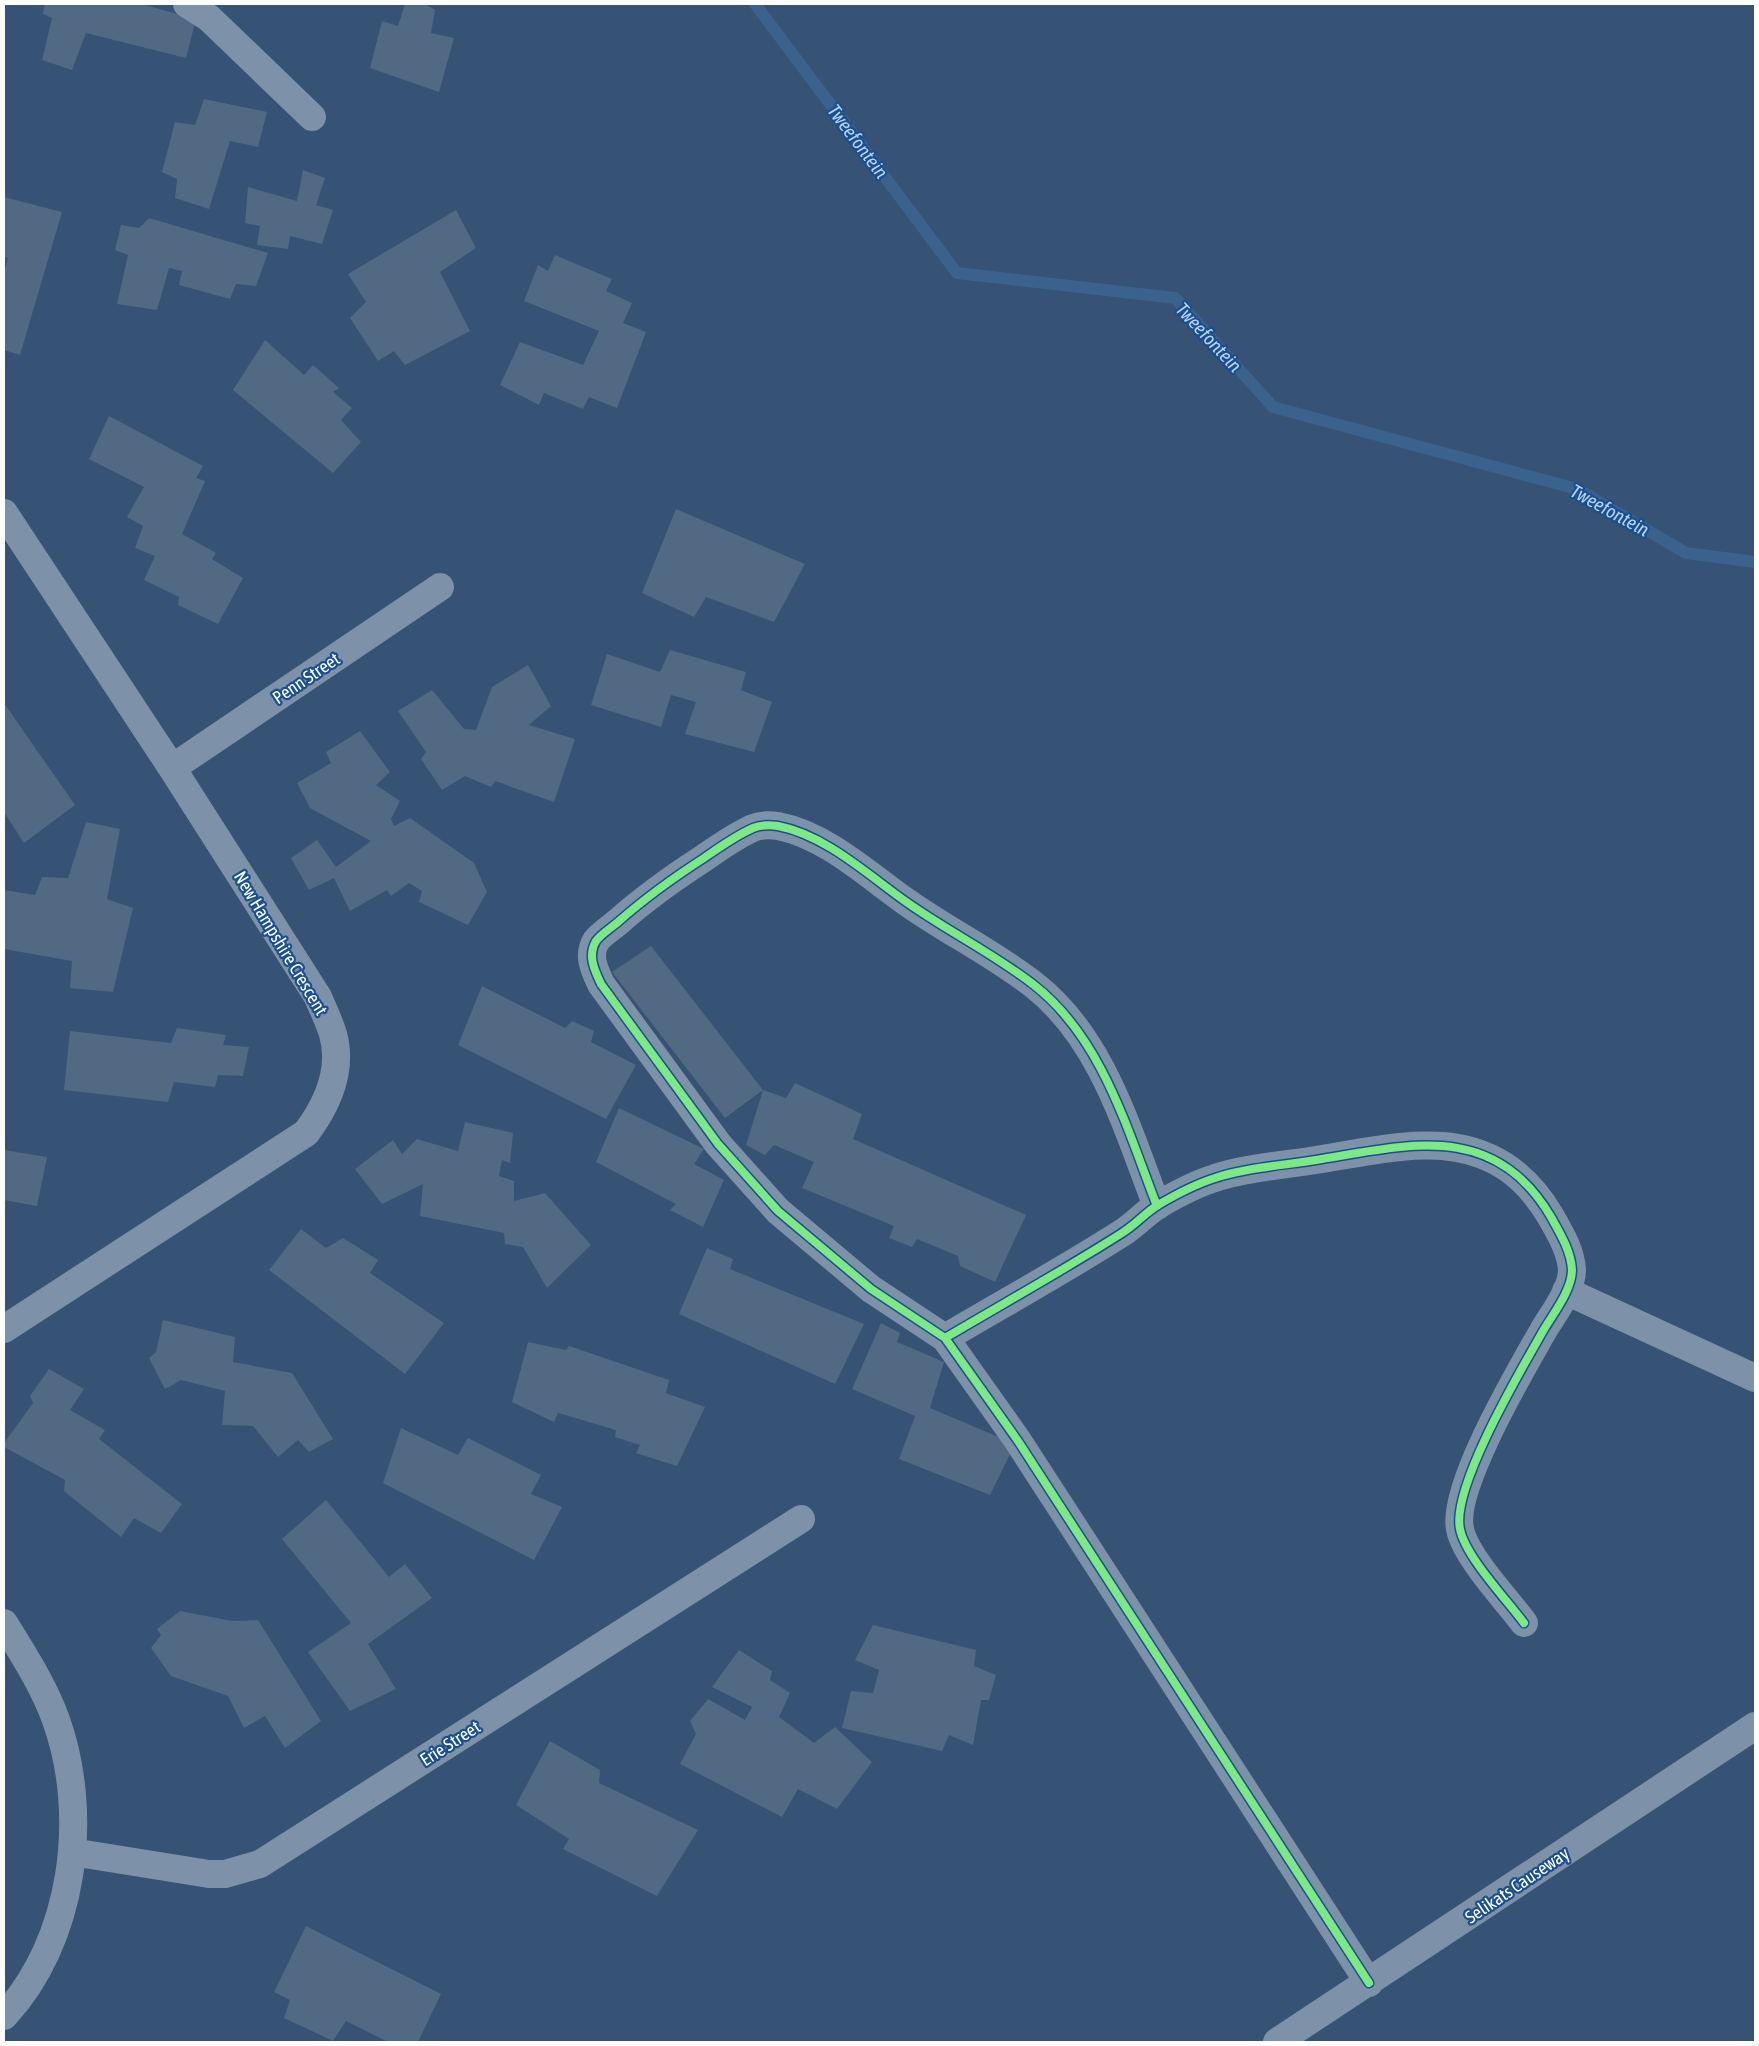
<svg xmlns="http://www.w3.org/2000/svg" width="1759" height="2046" font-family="'Asap Condensed',sans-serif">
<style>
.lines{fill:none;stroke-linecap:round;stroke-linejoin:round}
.stream{stroke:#3b618d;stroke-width:12}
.building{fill:#526984}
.minor{stroke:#7d92a8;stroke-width:28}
.cycleway-casing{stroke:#1b4f8f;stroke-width:11}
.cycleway{stroke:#7ce984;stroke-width:8}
.labels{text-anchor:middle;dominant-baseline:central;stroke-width:4.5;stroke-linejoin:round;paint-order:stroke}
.street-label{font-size:18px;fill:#fff;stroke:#1b4f8f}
.water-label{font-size:19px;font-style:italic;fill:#b5d3f5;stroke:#1b4f8f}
</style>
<rect width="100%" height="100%" fill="#365274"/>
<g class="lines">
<!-- stream -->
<path class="stream" d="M 755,4 L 957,273 L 1175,298 L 1273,407 L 1577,489 L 1686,553 L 1755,562"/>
</g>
<!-- building -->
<path class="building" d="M 45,4 L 141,4 L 196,19 L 186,58 L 86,33 L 72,70 L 42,60 L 52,18 L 43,14 Z
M 405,4 L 425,4 L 435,10 L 431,33 L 454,38 L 439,92 L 370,68 L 382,21 L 398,26 Z
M 204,99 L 267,112 L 258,147 L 230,141 L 209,209 L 175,198 L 177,179 L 162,172 L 175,122 L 195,125 Z
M 303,170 L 325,178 L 316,205 L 333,210 L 322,244 L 290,236 L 288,249 L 257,245 L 260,226 L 245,223 L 248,187 L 297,201 Z
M 4,197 L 62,212 L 20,355 L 4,350 L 4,272 L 8,258 L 4,257 Z
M 456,210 L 476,248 L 440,272 L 470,331 L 405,365 L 394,351 L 378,361 L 350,318 L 366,302 L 348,274 Z
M 149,218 L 268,253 L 256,286 L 236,284 L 230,299 L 179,285 L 182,271 L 169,268 L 157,310 L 117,304 L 128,255 L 115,250 L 121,225 L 139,228 Z
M 555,255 L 612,279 L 606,291 L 632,303 L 623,323 L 646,332 L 617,408 L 589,397 L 583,409 L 544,393 L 539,405 L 500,385 L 520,342 L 583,365 L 599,331 L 524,301 L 538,265 L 548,271 Z
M 265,340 L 304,375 L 313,365 L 339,388 L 333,392 L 352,408 L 341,420 L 361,442 L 333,473 L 233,390 Z
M 109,416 L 203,466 L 196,478 L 205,481 L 182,534 L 216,553 L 212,559 L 243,578 L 218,624 L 178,605 L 179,597 L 144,580 L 155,556 L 135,548 L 143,526 L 127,517 L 144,487 L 89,459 Z
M 676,509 L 805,564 L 774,622 L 706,597 L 694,617 L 642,593 Z
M 670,650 L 746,672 L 741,690 L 772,702 L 754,752 L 685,734 L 696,702 L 671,695 L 661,727 L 591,705 L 607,654 L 660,672 Z
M 528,665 L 551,706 L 529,725 L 575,739 L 554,802 L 495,781 L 491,787 L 465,776 L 442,790 L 421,759 L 426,752 L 398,711 L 432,690 L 464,729 L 476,730 L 492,687 Z
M 4,703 L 75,805 L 24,843 L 4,812 Z
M 360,731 L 390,772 L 376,785 L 400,801 L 391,819 L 394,826 L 410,818 L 474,863 L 487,892 L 468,925 L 419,902 L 422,891 L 409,883 L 391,896 L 387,890 L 350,911 L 334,878 L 309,890 L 291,858 L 317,840 L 336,867 L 371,841 L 310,808 L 297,783 L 331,763 L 326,752 Z
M 86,822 L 120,829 L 107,899 L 133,908 L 113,992 L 70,988 L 72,961 L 4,949 L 4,890 L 35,895 L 42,877 L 68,878 Z
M 651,946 L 763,1090 L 725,1118 L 612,972 Z
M 482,986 L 565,1028 L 572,1021 L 594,1031 L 591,1042 L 636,1065 L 606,1119 L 458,1045 Z
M 177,1028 L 226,1035 L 223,1045 L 249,1047 L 243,1076 L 218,1075 L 215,1087 L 174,1082 L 168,1102 L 64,1090 L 70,1031 L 171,1043 Z
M 795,1083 L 862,1114 L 853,1139 L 1026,1215 L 995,1282 L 960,1266 L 958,1256 L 917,1239 L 912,1247 L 889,1238 L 894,1226 L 802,1188 L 814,1162 L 774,1145 L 765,1155 L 746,1145 L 763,1090 L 786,1098 Z
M 619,1108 L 704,1149 L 694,1164 L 724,1180 L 703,1227 L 670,1210 L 676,1204 L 596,1162 Z
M 465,1122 L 513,1133 L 510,1163 L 502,1160 L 499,1176 L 514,1181 L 514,1201 L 545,1193 L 591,1245 L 547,1288 L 523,1247 L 505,1244 L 504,1233 L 420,1216 L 423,1184 L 382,1204 L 355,1169 L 393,1140 L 402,1154 L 417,1139 L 458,1151 Z
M 4,1150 L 47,1157 L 37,1206 L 4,1200 Z
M 301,1229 L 326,1248 L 343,1238 L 378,1260 L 370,1273 L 444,1323 L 405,1374 L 269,1270 Z
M 707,1248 L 733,1259 L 730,1269 L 864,1324 L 835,1384 L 679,1314 Z
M 163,1320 L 235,1337 L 233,1362 L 292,1373 L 333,1439 L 309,1452 L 298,1440 L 278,1457 L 253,1426 L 222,1425 L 225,1391 L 181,1380 L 165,1389 L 149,1358 L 156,1352 Z
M 881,1323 L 900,1333 L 897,1342 L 944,1362 L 930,1408 L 1015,1444 L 990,1495 L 899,1459 L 915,1416 L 852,1389 Z
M 528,1342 L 566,1350 L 569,1346 L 669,1380 L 666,1393 L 705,1407 L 677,1466 L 636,1453 L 640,1445 L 615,1437 L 616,1430 L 558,1413 L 554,1422 L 512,1402 Z
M 49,1369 L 84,1389 L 70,1410 L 105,1430 L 99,1439 L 182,1504 L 161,1533 L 134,1518 L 121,1537 L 64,1491 L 65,1480 L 4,1447 L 4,1443 L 33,1403 L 30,1396 Z
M 401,1428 L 458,1455 L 468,1438 L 541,1475 L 531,1494 L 562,1507 L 534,1560 L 383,1483 Z
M 326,1500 L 389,1577 L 405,1564 L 432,1598 L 368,1644 L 396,1689 L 350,1711 L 308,1652 L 351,1623 L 282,1539 Z
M 180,1611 L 232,1621 L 258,1620 L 321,1721 L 285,1748 L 265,1716 L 244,1728 L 228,1696 L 171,1676 L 151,1648 L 161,1635 L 157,1629 Z
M 873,1625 L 976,1650 L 974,1666 L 996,1675 L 989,1700 L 981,1700 L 973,1745 L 949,1735 L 942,1751 L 842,1728 L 851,1691 L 873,1693 L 879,1670 L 855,1660 Z
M 739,1650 L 772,1671 L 770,1680 L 790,1693 L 779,1717 L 814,1743 L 835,1727 L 872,1762 L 837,1809 L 798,1789 L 782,1817 L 680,1764 L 696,1734 L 690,1721 L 708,1699 L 745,1720 L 752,1707 L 712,1687 Z
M 550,1741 L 600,1770 L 599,1783 L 698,1830 L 657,1896 L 563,1849 L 569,1839 L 516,1805 Z
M 306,1926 L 441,1994 L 418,2042 L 388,2042 L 346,2021 L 333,2041 L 284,2018 L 290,2000 L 274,1992 Z"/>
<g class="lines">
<!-- minor -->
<path class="minor" d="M 187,4 L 209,18 L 312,117
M 4,513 L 172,768 L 318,997 C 323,1009 329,1021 333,1034 C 343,1070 327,1105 306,1133 L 4,1329
M 172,768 L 440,587
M 1157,1206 C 1127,1129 1102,1038 1034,985 C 993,953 947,931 905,901 C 867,874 825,835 778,826 C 771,825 760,825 753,828 C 735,836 720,847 704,858 C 673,878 645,898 618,922 C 611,928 601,934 596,941 C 587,956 595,971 601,984 L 718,1144 L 778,1211 L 871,1289 L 945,1338 L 1018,1441 L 1369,1983
M 1566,1291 L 1755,1378
M 945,1338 C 1004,1303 1064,1270 1122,1233 C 1135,1225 1145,1213 1158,1205 C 1175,1195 1196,1184 1215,1178 C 1244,1168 1285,1165 1316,1160 C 1408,1145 1494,1120 1551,1217 C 1560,1233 1571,1251 1572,1270 C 1572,1290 1553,1314 1543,1331 C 1521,1370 1451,1488 1460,1529 C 1465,1556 1507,1600 1524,1623
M 4,1623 C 23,1654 44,1686 56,1720 C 90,1815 74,1941 4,2016
M 72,1852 L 209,1874 L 225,1874 L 260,1864 L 801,1519
M 1277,2042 L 1755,1726"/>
<defs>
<path id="cycleway" d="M 1157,1206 C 1127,1129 1102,1038 1034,985 C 993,953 947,931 905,901 C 867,874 825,835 778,826 C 771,825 760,825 753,828 C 735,836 720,847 704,858 C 673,878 645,898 618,922 C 611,928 601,934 596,941 C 587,956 595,971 601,984 L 718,1144 L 778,1211 L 871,1289 L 945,1338 L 1018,1441 L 1369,1983
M 945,1338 C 1004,1303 1064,1270 1122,1233 C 1135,1225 1145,1213 1158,1205 C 1175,1195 1196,1184 1215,1178 C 1244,1168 1285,1165 1316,1160 C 1408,1145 1494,1120 1551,1217 C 1560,1233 1571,1251 1572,1270 C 1572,1290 1553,1314 1543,1331 C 1521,1370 1451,1488 1460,1529 C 1465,1556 1507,1600 1524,1623"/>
</defs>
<!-- cycleway casing -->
<use href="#cycleway" class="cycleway-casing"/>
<!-- cycleway -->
<use href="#cycleway" class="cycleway"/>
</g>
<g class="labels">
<!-- street labels -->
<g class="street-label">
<text transform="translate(306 678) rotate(-34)">Penn Street</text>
<text transform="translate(281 943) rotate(59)">New Hampshire Crescent</text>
<text transform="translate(450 1743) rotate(-33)">Erie Street</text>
<text transform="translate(1517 1885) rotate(-34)">Selikats Causeway</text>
</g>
<!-- water labels -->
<g class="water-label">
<text transform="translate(858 141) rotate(53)">Tweefontein</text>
<text transform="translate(1209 337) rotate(47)">Tweefontein</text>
<text transform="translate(1610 510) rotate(29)">Tweefontein</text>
</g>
</g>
<!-- border -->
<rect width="1759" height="2046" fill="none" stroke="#ffffff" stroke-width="10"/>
</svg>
